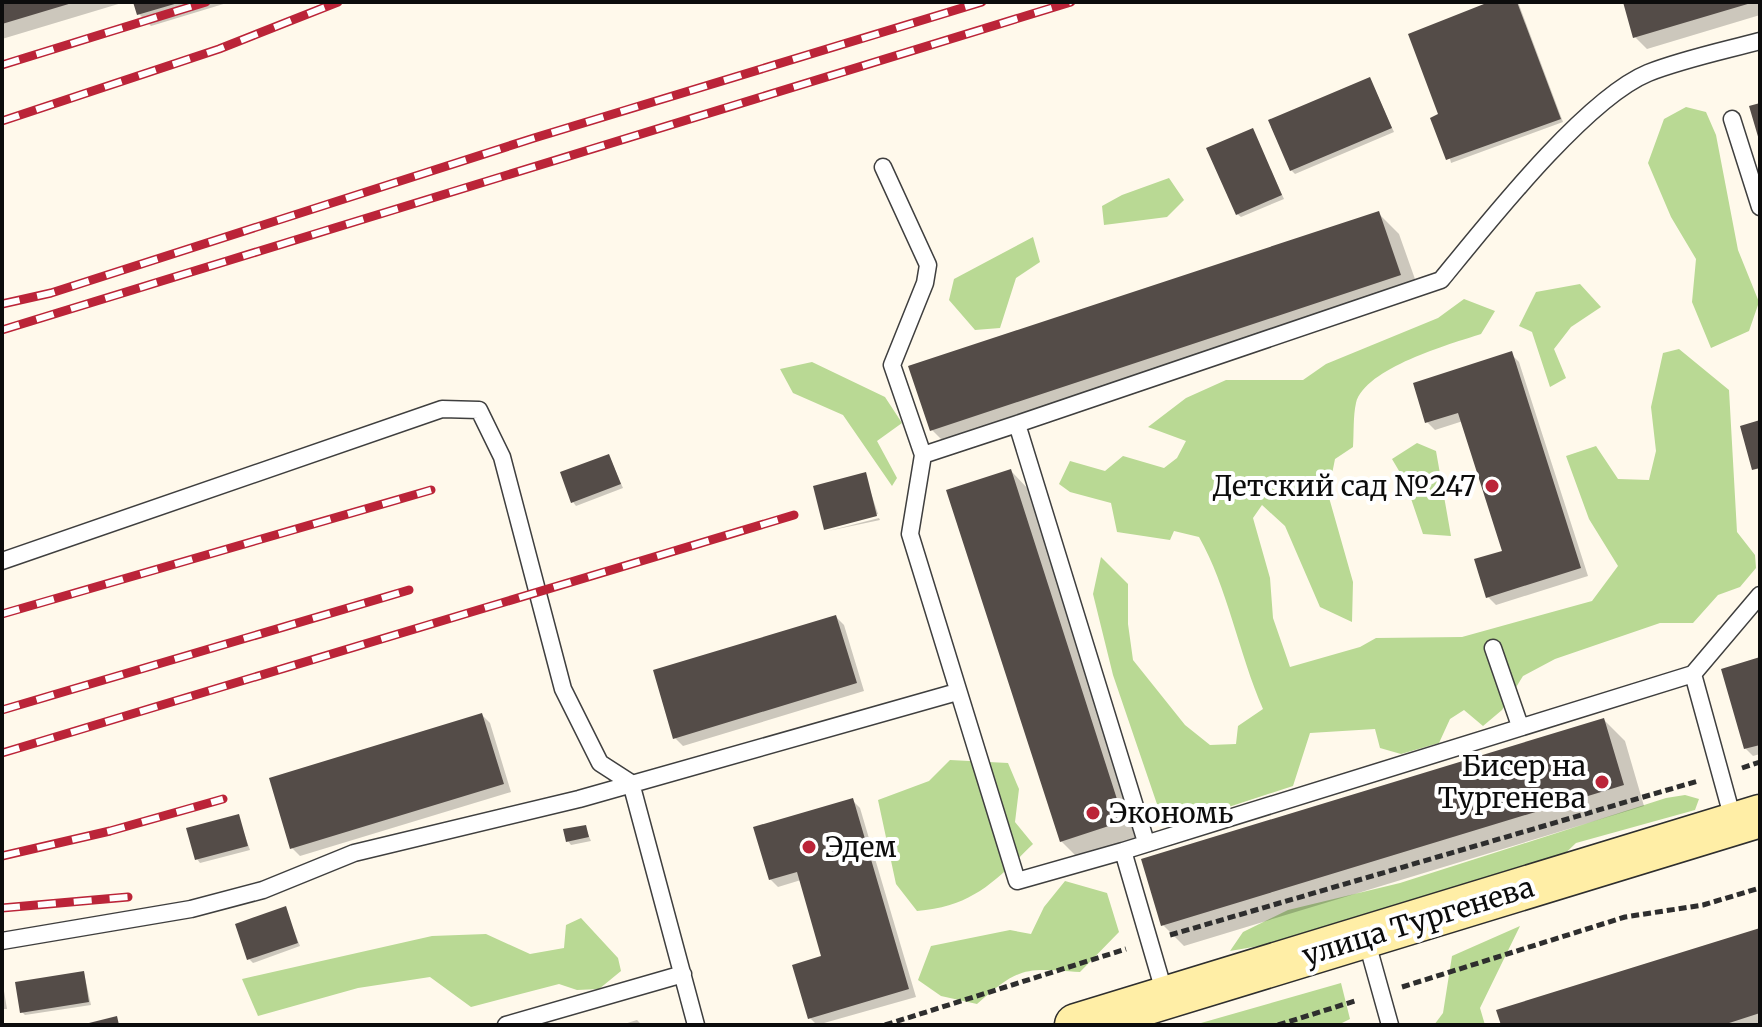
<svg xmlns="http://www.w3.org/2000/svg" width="1762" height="1027" font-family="Merriweather,serif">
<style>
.forest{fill:#b9d994}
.shadow{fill:#0003}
.building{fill:#544c48}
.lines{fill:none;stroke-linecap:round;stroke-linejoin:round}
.lane-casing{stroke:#3f3f3f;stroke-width:19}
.secondary-casing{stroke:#2e2e2e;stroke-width:45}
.path{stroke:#2e2e2e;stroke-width:5;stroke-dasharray:8 4;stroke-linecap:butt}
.lane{stroke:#fff;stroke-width:16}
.secondary{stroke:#ffeea6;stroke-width:42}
.rail-casing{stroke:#bb2438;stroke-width:9}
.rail{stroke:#fff;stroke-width:6;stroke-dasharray:18;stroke-linecap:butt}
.poi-dot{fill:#bb2438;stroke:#fff;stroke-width:3}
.labels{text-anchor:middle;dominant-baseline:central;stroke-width:8;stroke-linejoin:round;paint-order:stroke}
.poi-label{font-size:28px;fill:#0c0c0c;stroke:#fff;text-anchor:end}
.street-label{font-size:28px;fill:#0c0c0c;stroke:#fff}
</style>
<rect width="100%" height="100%" fill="#fff9eb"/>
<!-- forest -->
<path class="forest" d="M 1686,107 L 1706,112 L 1716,135 L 1738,250 L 1759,302 L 1749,331 L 1711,348 L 1692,302 L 1696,259 L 1671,217 L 1648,163 L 1664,119 Z
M 1169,178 L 1184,200 L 1167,217 L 1104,225 L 1102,206 L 1122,195 Z
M 1033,237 L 1040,262 L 1016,278 L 1000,328 L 975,330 L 949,300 L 954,279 Z
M 1580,284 L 1601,307 L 1571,327 L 1554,349 L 1566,378 L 1550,387 L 1532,332 L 1519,326 L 1536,292 Z
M 1464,299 L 1495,311 L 1481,334 C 1450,344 1365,368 1356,403 C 1353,416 1354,433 1353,447 L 1335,459 L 1328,494 L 1353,582 L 1352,622 L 1320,607 L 1285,526 L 1262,505 L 1253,518 L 1270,578 L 1273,618 L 1290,667 L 1360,647 L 1376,638 L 1462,637 L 1592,601 L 1618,566 L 1589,519 L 1566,456 L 1596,446 L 1618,479 L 1649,480 L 1656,451 L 1651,407 L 1663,353 L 1679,349 L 1729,390 L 1737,532 L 1755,555 L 1756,568 L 1740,587 L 1718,595 L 1693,623 L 1660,623 L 1555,659 L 1523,676 L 1502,710 L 1483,726 L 1464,710 L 1450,719 L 1439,743 L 1401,754 L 1380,748 L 1375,729 L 1310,733 L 1293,786 L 1189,820 L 1159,810 L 1113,675 L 1093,594 L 1101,557 L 1128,584 L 1128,624 L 1133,660 L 1185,725 L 1210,745 L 1236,744 L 1238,726 L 1263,709 C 1239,654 1227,586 1199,537 L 1174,531 L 1170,540 L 1117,532 L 1111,503 L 1070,492 L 1059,484 L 1070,461 L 1105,471 L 1123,456 L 1164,468 L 1177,458 L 1186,441 L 1148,427 L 1186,398 L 1226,380 L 1303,380 L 1326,364 L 1438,318 Z
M 812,362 L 885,397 L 902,423 L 877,441 L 897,478 L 892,486 L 843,415 L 793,393 L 780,369 Z
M 1417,443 L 1436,451 L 1451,536 L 1423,534 L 1405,481 L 1392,459 Z
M 950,760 L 1008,763 L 1019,789 L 1015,822 L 1033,844 C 994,882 973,906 917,911 L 896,884 L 878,800 L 929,781 Z
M 1685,795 L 1699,799 L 1695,810 L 1576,843 L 1555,863 L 1276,943 L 1230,951 L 1243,932 L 1288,910 L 1400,883 L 1666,798 Z
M 1065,881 L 1107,893 L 1119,932 L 1080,972 C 1025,968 1020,966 977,1004 L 941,996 L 918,980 L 931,946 L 1010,930 L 1031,934 L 1044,907 Z
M 581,918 L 618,958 L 621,971 L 599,989 L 577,990 L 559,984 L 471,1007 L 430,977 L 358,988 L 258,1016 L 242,979 L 432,936 L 486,934 L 530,954 L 564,948 L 566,925 Z
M 1520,926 L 1480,1008 L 1485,1025 L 1434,1025 L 1443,1013 L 1452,956 Z
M 1341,983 L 1350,1019 L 1338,1025 L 1194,1025 Z"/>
<!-- shadow -->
<path class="shadow" d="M 2,2 L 125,2 L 2,39 Z
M 135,2 L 230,2 L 151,26 L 139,14 Z
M 1494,2 L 1518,2 L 1563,122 L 1451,163 L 1440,116 Z
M 1625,2 L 1760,2 L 1760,15 L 1647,49 L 1635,37 Z
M 1370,79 L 1394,132 L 1295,174 L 1291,170 Z
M 1253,131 L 1284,199 L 1241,217 L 1237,214 Z
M 1378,213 L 1399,234 L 1421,296 L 953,451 L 932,430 Z
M 1511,354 L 1519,362 L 1588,576 L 1496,605 L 1488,597 L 1477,561 L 1505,552 L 1463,421 L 1435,430 L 1427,422 Z
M 609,456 L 623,488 L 576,506 L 573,502 Z
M 1011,471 L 1031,492 L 1144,842 L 1082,862 L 1061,841 Z
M 865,475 L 878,514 L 826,528 Z
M 879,518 L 880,520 L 828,531 Z
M 836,617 L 844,625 L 864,691 L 683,746 L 675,738 Z
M 1760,659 L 1760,754 L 1753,756 L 1745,748 Z
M 482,715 L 490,723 L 511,792 L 300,856 L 292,848 Z
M 1604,720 L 1625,741 L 1644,806 L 1184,946 L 1163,925 Z
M 852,800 L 860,808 L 916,997 L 817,1025 L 810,1018 L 824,958 L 801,880 L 778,887 L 770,879 Z
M 238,816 L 250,850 L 200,863 L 197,859 Z
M 585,827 L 591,841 L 571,845 L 568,841 Z
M 285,909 L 300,946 L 253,963 L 249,959 Z
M 1760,930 L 1760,1025 L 1503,1025 Z
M 84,973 L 91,1005 L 25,1015 L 22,1012 Z
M 2,979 L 7,1009 L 2,1009 Z
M 637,1020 L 642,1025 L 621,1025 Z"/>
<!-- building -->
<path class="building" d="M 2,2 L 72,2 L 72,3 L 2,24 Z
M 133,2 L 177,2 L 178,3 L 137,15 Z
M 1489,2 L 1517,2 L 1561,119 L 1446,160 L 1430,118 L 1438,114 L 1408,34 Z
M 1623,2 L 1751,2 L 1751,3 L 1633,38 Z
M 1370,77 L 1392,128 L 1290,171 L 1268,120 Z
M 1760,103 L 1760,140 L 1759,140 L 1749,106 Z
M 1253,128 L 1282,195 L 1236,215 L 1206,148 Z
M 1379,211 L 1401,275 L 930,431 L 908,366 Z
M 1512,351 L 1581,568 L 1486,598 L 1474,559 L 1502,551 L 1458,413 L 1425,423 L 1413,383 Z
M 1760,420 L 1760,468 L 1752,470 L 1740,426 Z
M 609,454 L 621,484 L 571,503 L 560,472 Z
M 1011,469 L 1124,821 L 1060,842 L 946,490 Z
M 866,472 L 877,516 L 824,530 L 813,486 Z
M 836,615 L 857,683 L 673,739 L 653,670 Z
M 1760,657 L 1760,745 L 1744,749 L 1721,669 Z
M 482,713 L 504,784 L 290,849 L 269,778 Z
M 1604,718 L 1624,785 L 1161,926 L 1141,859 Z
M 853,798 L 909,989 L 808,1019 L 792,965 L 821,956 L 797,872 L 769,880 L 753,827 Z
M 239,814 L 248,846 L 195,860 L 186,828 Z
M 586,825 L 589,837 L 566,842 L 563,829 Z
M 286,906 L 298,943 L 247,960 L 235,924 Z
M 1760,928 L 1760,1013 L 1723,1025 L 1501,1025 L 1496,1010 Z
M 84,971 L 89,1002 L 20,1013 L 15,982 Z
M 117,1016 L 119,1025 L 85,1025 L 85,1024 Z"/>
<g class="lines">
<defs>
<path id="lane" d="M 1732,119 L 1760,207
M 883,167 L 928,265 L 925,283 L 892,365 L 923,455
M 1017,424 L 923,455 L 910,534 L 1017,881 L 1123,851
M 2,561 L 442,409 L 479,410 L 502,457 L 563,689 L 600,763 L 631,783 L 696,1025
M 1493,648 L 1520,726
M 1734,823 L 1693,674 L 1760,595
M 1146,842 L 1017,424 L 1441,280 C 1487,224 1585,99 1648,73 C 1684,59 1723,51 1760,41
M 1366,939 L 1390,1025
M 2,941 L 191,909 L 263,890 L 354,853 L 579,799 L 957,692
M 1166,998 L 1123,851 L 1693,674
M 506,1025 L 683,974"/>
<path id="secondary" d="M 1076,1025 L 1760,816"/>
</defs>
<!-- lane casing -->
<use href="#lane" class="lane-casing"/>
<!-- secondary casing -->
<use href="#secondary" class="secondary-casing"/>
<!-- path -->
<path class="path" d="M 1742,768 L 1760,762
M 1170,935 L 1698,781
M 1402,987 L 1625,917 L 1703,905 L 1760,888
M 885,1025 L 1126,949
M 1278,1025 L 1358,1000"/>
<!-- lane -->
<use href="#lane" class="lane"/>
<!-- secondary -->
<use href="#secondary" class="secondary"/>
<defs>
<path id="rail" d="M 2,65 L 206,2
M 2,121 L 219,49 L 338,2
M 2,304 L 51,293 L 534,138 L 982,2
M 2,330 L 1071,2
M 2,614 L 431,490
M 2,710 L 409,590
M 2,753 L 794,515
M 2,856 L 110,831 L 223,799
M 2,908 L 128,897"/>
</defs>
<!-- rail casing -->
<use href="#rail" class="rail-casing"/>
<!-- rail -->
<use href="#rail" class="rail"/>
</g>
<!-- markers -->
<g class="poi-dot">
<circle cx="1492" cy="486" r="8"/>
<circle cx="1602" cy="782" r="8"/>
<circle cx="1093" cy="813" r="8"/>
<circle cx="809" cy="847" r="8"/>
</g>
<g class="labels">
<!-- poi labels -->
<g class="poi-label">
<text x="1476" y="486">Детский сад №247</text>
<text x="1586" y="766">Бисер на<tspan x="1586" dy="32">Тургенева</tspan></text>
<text x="1109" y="813" text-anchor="start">Экономь</text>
<text x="825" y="847" text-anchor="start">Эдем</text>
</g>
<!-- street labels -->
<g class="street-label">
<text transform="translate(1418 921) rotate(-17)">улица Тургенева</text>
</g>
</g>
<!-- border -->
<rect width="1762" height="1027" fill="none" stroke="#0c0c0c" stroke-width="8"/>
</svg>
